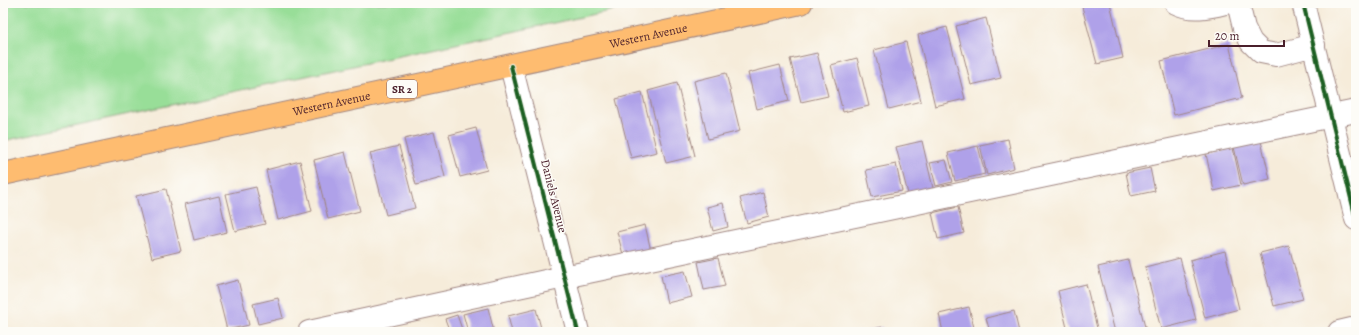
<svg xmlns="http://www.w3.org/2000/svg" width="1359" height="335" font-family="Alegreya,serif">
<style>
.green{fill:#98de98;stroke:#717e62}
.building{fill:#afa1e9}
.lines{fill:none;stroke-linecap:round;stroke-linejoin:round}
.minor-casing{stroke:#a08682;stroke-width:24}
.major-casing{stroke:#a08682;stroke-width:24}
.minor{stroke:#fff;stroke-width:22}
.major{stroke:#febc70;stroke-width:22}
.cycleway-casing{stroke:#fdfcf7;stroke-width:6}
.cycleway{stroke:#1b5e20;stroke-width:4}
.labels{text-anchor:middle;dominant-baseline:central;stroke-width:3;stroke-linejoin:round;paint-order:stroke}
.shield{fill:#fdfcf7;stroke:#806168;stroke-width:1}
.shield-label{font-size:11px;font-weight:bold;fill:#4a1f2b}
.street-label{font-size:12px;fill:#4a1f2b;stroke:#fdfcf7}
</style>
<rect width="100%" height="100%" fill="#fdfcf7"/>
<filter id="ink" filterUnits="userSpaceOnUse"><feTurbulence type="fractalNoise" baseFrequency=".025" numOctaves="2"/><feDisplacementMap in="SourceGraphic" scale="8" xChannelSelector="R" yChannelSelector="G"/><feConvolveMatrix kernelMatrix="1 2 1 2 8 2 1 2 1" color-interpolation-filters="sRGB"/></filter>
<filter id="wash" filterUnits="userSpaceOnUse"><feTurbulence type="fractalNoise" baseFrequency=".012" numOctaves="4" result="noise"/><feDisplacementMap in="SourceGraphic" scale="16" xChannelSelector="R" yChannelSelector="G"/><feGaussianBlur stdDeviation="0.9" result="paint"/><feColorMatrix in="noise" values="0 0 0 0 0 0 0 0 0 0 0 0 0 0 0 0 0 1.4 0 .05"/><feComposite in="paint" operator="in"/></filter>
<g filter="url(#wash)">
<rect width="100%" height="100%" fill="#f6ecda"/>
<!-- green -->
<path class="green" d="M 3,3 L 647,3 L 3,141 Z"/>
<g id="blocks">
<!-- building -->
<path class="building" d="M 1081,3 L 1110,3 L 1123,58 L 1097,64 Z
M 986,18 L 1001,78 L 971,85 L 956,26 Z
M 947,27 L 965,99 L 935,106 L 918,35 Z
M 906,42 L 921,101 L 889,109 L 874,50 Z
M 1229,44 L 1242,98 L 1174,115 L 1161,61 Z
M 817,53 L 828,96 L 801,102 L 790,59 Z
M 857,58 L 869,106 L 843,112 L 831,65 Z
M 780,65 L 789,101 L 757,109 L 748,73 Z
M 726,73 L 740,131 L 708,139 L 694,81 Z
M 677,83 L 695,156 L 666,163 L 648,91 Z
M 642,92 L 657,152 L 631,158 L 616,99 Z
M 476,128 L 487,170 L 460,177 L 449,135 Z
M 434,132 L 445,177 L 416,185 L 404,139 Z
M 1008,139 L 1014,168 L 987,175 L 980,145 Z
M 922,141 L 933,188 L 908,194 L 896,147 Z
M 1261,141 L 1270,179 L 1243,185 L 1234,147 Z
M 399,146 L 415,208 L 386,215 L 370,153 Z
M 978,146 L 985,174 L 955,181 L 948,153 Z
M 1233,148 L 1241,185 L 1214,191 L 1206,154 Z
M 345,152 L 360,211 L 328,219 L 314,160 Z
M 946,160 L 952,182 L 936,186 L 930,163 Z
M 300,161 L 312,211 L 278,220 L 266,170 Z
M 896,164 L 902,191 L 872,197 L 866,170 Z
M 1150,168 L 1155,191 L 1131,196 L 1126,173 Z
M 256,187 L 265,224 L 235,231 L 226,194 Z
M 166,189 L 181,251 L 152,258 L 136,196 Z
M 763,192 L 769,217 L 747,223 L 740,198 Z
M 219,196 L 227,232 L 194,240 L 185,204 Z
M 723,203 L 728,227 L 713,231 L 707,207 Z
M 958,207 L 964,233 L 938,239 L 932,213 Z
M 645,225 L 651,251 L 624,258 L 617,232 Z
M 1289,246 L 1303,299 L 1274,306 L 1260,253 Z
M 1225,251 L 1239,309 L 1205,318 L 1190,260 Z
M 718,258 L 725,286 L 704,290 L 698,262 Z
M 1180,258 L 1196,320 L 1161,329 L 1145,267 Z
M 1128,260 L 1146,331 L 1140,332 L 1115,332 L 1098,267 Z
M 685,271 L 692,297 L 667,303 L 661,276 Z
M 238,280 L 249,325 L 227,330 L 216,286 Z
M 1086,284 L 1098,332 L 1068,332 L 1058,291 Z
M 278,298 L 283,318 L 258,324 L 253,304 Z
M 969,307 L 975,332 L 943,332 L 939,314 Z
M 488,308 L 494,332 L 468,332 L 463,314 Z
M 536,309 L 542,332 L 512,332 L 508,316 Z
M 1014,311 L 1019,332 L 990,332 L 986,318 Z
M 457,315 L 463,332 L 450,332 L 445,319 Z
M 882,327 L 883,332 L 866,332 L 866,331 Z"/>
</g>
</g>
<g filter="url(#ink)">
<use href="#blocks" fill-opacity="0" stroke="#a08682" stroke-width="1"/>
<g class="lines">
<defs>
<path id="minor" d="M 1176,3 C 1191,11 1209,7 1225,3
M 1238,3 L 1244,28 L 1251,42 L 1261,52 L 1276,55 L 1314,45
M 1303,3 L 1356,219
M 511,66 L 578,332
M 309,332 L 564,277 L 1356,111
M 1339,332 L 1356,328"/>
<g id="major">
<path id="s1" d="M 3,174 L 801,3"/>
</g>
</defs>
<!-- minor casing -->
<use href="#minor" class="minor-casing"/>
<!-- major casing -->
<use href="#major" class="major-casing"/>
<!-- minor -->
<use href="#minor" class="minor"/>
<!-- major -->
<use href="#major" class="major"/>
<defs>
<path id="cycleway" d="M 1303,3 L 1356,219
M 511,66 L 578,332"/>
</defs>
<!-- cycleway casing -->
<use href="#cycleway" class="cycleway-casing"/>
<!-- cycleway -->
<use href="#cycleway" class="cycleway"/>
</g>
</g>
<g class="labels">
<!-- shield labels -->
<rect class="shield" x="387" y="80" width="30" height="18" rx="3"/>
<g class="shield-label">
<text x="402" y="89">SR 2</text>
</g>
<!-- street labels -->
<g class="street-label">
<text stroke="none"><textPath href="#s1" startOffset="660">Western Avenue</textPath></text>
<text stroke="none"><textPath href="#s1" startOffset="336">Western Avenue</textPath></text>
<text transform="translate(554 196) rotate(76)">Daniels Avenue</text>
</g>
</g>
<!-- margin -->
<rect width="1359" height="335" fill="none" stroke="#fdfcf7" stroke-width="16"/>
<!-- scale -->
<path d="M1209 40v6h75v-6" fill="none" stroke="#4a1f2b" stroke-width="2"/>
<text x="1215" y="40" font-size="12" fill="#4a1f2b" stroke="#fdfcf7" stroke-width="3" paint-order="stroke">20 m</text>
</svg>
